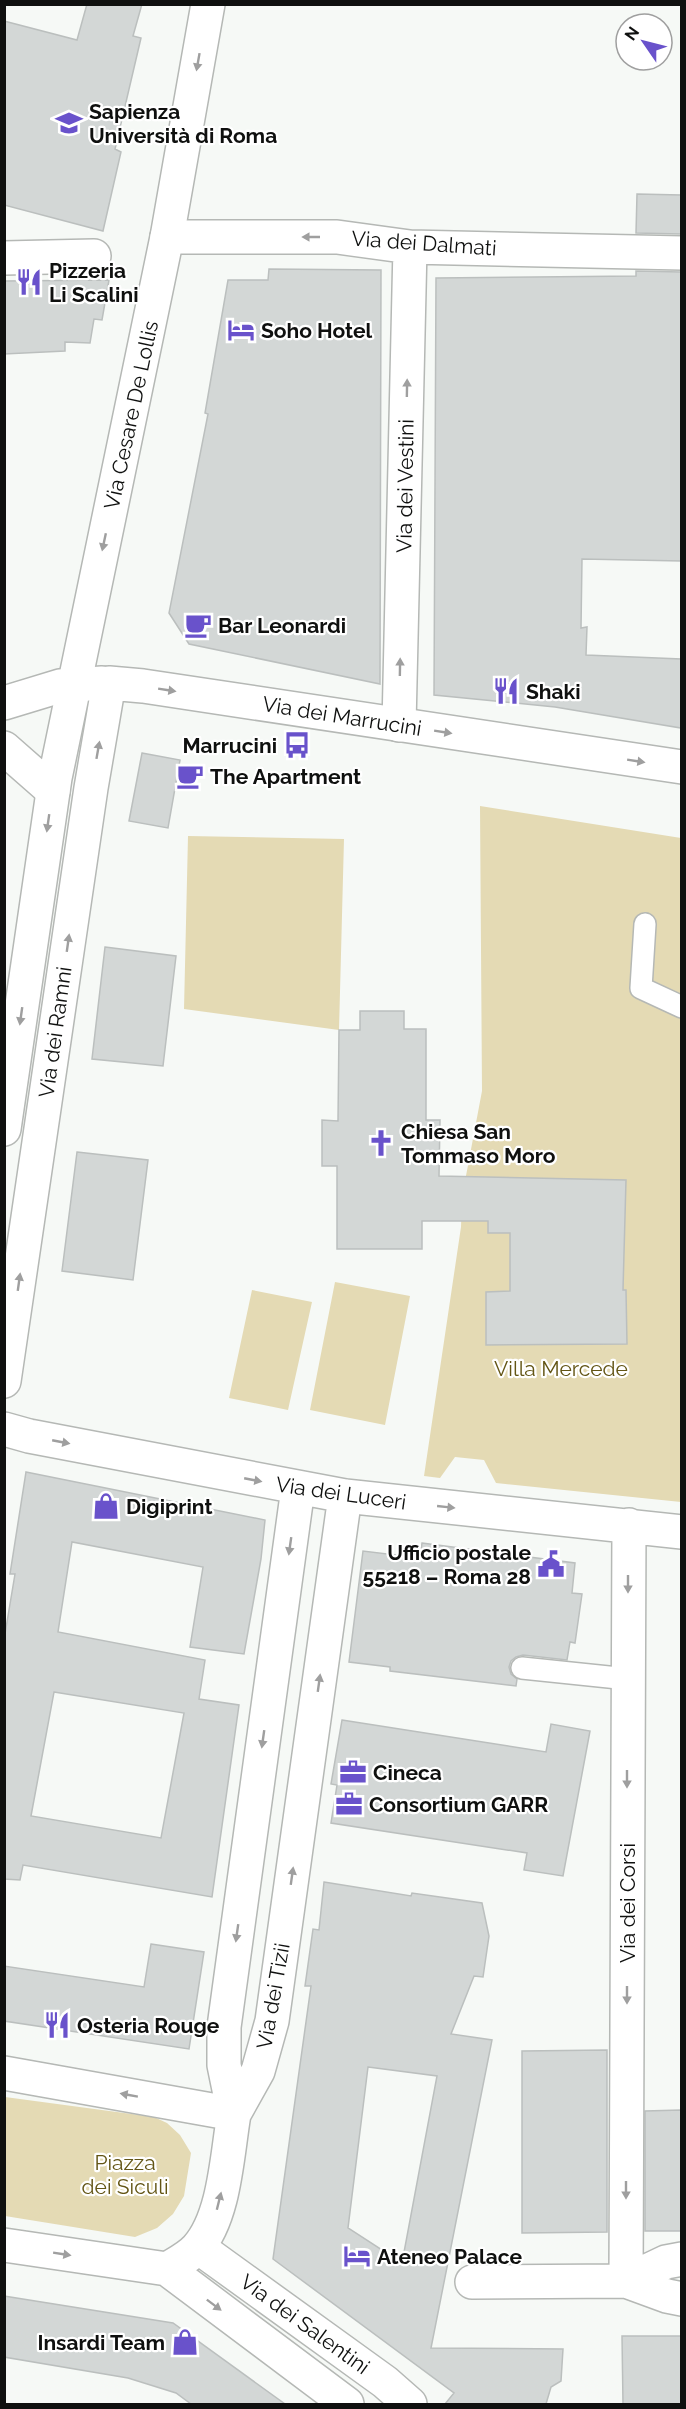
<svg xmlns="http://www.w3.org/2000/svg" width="686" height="2409" font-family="Raleway,sans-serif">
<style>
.green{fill:#e4dab4}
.building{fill:#d3d7d6;stroke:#bbbfbe;stroke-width:1.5;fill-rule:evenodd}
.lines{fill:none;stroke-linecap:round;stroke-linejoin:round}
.service-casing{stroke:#b5b8b5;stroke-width:24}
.minor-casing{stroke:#b5b8b5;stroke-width:36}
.tertiary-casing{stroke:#b5b8b5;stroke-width:36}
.secondary-casing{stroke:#b5b8b5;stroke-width:36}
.service{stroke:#fff;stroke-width:21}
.minor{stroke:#fff;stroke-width:33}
.tertiary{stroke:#fff;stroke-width:33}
.secondary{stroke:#fff;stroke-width:33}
.oneway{fill:#9f9f9f}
.labels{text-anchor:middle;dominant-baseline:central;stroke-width:4.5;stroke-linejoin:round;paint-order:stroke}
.poi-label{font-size:21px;font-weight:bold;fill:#0f100f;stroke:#fff;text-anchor:start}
.street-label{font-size:21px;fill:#0f100f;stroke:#fff}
.park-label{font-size:21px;fill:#635515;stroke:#fff}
</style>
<rect width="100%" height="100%" fill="#f6f9f6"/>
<!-- green -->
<path class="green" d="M 480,806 L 681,838 L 681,1502 L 496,1483 L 484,1460 L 455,1457 L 440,1478 L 424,1476 L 461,1227 L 462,1197 L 482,1091 Z
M 188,836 L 344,839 L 339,1030 L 184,1009 Z
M 335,1282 L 410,1296 L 385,1425 L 310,1410 Z
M 252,1290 L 312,1302 L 288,1410 L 229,1398 Z
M 5,2097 L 154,2117 L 167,2123 L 180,2135 L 191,2153 L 184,2196 L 173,2214 L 157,2228 L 135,2237 L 5,2216 Z"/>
<!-- building -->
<path class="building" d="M 87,4 L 142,4 L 133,36 L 141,38 L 115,149 L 121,152 L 103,231 L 4,205 L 4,21 L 77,40 Z
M 637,194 L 681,195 L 681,234 L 636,233 Z
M 269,269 L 381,270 L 380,684 L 189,644 L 169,613 L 208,414 L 205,413 L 228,280 L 268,280 Z
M 636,271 L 681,272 L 681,561 L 582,559 L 581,628 L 587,627 L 586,655 L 681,659 L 681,728 L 555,707 L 434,695 L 436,278 L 636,276 Z
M 109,280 L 102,320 L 94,319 L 90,343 L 65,342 L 65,351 L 4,354 L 4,281 Z
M 142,753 L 180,760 L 168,828 L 129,821 Z
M 105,947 L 176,956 L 163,1066 L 92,1059 Z
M 360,1011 L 404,1011 L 404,1029 L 426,1029 L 426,1120 L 440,1120 L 439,1176 L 626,1180 L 623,1290 L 626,1290 L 627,1344 L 486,1345 L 486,1292 L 510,1291 L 510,1233 L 488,1233 L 488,1221 L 422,1221 L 422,1249 L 337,1249 L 337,1166 L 322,1166 L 322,1120 L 338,1121 L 339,1030 L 360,1030 Z
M 77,1152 L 148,1160 L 133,1280 L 62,1271 Z
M 26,1472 L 265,1520 L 261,1559 L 244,1654 L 190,1647 L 203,1567 L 72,1542 L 58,1632 L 205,1660 L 199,1699 L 239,1705 L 212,1897 L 23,1865 L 20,1880 L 4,1879 L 4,1640 L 15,1574 L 10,1574 ZM 54,1692 L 184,1713 L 161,1838 L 31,1816 Z
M 422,1543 L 575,1563 L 572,1593 L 582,1594 L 575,1643 L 570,1642 L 567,1660 L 523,1655 L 516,1657 L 511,1661 L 509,1667 L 511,1674 L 517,1679 L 516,1686 L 390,1671 L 390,1667 L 349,1662 L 363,1551 L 420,1558 Z
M 342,1720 L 546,1752 L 551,1724 L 590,1731 L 563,1876 L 524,1870 L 527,1853 L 331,1823 L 337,1785 L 331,1784 Z
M 324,1882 L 411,1896 L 412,1893 L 482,1903 L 489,1936 L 483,1977 L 474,1976 L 451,2034 L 492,2040 L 431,2348 L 563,2349 L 561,2381 L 551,2387 L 546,2404 L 445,2404 L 454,2393 L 273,2259 L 311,1986 L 305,1986 L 313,1929 L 319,1930 ZM 368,2067 L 437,2076 L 402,2263 L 348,2228 Z
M 151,1944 L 204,1952 L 189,2049 L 4,2021 L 4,1966 L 144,1987 Z
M 607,2050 L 607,2232 L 522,2233 L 522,2051 Z
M 681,2110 L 681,2231 L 645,2231 L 645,2111 Z
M 4,2296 L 173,2323 L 285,2404 L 191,2404 L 176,2393 L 128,2378 L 4,2357 Z
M 622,2336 L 681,2336 L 681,2404 L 623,2404 Z"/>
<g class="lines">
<defs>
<path id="service" d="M 645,924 L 641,988 L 682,1007
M 522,1668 L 628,1679"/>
<path id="minor" d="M 167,237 L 337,237 L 410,247 L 682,253
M 4,258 L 94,256
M 4,703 L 60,686 L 102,683
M 399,725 L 410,247
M 4,748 L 53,791
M 4,1429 L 29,1436 L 345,1496 L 682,1532
M 4,2073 L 234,2114 C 227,2154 225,2217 197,2248 C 189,2257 177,2263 167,2269 L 4,2245
M 234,2114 L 224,2065 L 224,2027 L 298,1488
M 234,2114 L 258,2071 L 272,2021 L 345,1496
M 198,2247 L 385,2382 L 410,2404
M 167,2269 L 347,2404
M 626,2281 L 629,1525
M 626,2281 L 666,2262 L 682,2259
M 472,2282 L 626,2281 L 667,2296 L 682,2299"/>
<path id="tertiary" d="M 4,1381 L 91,788 L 109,683 L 143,686 L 682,767"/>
<path id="secondary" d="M 4,1129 L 55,778 L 167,237 L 208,4"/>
</defs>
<!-- service casing -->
<use href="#service" class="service-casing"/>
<!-- minor casing -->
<use href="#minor" class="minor-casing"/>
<!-- tertiary casing -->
<use href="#tertiary" class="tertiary-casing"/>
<!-- secondary casing -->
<use href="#secondary" class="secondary-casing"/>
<!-- service -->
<use href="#service" class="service"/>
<!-- minor -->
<use href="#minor" class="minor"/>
<!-- tertiary -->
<use href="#tertiary" class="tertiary"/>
<!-- secondary -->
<use href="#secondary" class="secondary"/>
</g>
<!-- one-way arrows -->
<defs><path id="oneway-solid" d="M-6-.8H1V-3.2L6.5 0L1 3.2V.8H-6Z" transform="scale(1.5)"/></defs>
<g class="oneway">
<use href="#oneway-solid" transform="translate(198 62) rotate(100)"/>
<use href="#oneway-solid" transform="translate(311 237) rotate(-180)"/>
<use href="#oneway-solid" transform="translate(407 388) rotate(-89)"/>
<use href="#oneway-solid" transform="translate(104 542) rotate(102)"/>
<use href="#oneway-solid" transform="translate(400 667) rotate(-89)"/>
<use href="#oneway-solid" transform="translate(167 690) rotate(9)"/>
<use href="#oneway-solid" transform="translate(443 732) rotate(9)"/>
<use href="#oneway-solid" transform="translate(98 750) rotate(-80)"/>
<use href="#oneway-solid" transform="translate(636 761) rotate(9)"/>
<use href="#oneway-solid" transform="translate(48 823) rotate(98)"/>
<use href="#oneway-solid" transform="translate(68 943) rotate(-82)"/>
<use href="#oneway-solid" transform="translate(21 1016) rotate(98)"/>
<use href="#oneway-solid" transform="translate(19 1282) rotate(-82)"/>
<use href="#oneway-solid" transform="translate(61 1442) rotate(11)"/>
<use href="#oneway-solid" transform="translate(253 1480) rotate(11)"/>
<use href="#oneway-solid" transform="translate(446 1507) rotate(6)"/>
<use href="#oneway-solid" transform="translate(290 1546) rotate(98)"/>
<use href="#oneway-solid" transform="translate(628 1584) rotate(90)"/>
<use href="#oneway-solid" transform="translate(319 1683) rotate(-82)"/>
<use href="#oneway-solid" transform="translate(263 1739) rotate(98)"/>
<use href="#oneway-solid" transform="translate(627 1779) rotate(90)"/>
<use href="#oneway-solid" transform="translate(292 1876) rotate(-82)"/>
<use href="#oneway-solid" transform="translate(237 1933) rotate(98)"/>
<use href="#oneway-solid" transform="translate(627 1995) rotate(90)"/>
<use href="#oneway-solid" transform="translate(129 2095) rotate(-170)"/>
<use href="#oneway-solid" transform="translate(626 2190) rotate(90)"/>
<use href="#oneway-solid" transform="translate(219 2201) rotate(-76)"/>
<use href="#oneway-solid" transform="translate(62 2254) rotate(9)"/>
<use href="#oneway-solid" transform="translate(214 2305) rotate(37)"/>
</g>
<!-- icons -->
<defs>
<symbol id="university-bare" viewBox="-9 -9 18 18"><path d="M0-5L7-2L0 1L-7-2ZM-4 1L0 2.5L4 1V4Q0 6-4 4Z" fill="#6952cb" stroke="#fff" stroke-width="2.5" paint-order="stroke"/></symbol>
<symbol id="restaurant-bare" viewBox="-9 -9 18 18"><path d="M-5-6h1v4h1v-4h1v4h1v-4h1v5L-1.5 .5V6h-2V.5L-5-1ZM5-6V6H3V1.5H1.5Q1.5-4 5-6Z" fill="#6952cb" stroke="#fff" stroke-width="2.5" paint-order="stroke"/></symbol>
<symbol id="hotel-bare" viewBox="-9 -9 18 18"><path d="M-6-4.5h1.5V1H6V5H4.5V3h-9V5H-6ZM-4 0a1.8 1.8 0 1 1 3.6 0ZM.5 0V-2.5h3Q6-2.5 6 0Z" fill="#6952cb" stroke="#fff" stroke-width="2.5" paint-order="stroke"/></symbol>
<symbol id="cafe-bare" viewBox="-9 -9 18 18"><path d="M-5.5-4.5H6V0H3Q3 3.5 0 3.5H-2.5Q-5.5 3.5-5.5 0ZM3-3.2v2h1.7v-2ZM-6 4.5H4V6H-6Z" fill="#6952cb" stroke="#fff" stroke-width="2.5" paint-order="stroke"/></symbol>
<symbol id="bus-bare" viewBox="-9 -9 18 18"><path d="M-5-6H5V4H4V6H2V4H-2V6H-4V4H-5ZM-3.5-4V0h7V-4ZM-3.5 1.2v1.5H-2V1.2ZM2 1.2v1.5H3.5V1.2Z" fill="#6952cb" stroke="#fff" stroke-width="2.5" paint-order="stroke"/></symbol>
<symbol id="church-bare" viewBox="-9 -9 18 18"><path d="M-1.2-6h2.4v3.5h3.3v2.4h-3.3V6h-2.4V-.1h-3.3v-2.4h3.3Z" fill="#6952cb" stroke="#fff" stroke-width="2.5" paint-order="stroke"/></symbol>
<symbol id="shop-bare" viewBox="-9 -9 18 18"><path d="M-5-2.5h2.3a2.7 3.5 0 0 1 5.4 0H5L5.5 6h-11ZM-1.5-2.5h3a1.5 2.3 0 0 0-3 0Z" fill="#6952cb" stroke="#fff" stroke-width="2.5" paint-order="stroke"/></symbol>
<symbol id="civic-bare" viewBox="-9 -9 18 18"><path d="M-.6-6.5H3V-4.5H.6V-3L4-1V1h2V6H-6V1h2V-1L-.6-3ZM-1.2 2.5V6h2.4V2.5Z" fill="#6952cb" stroke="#fff" stroke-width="2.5" paint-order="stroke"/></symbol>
<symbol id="office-bare" viewBox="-9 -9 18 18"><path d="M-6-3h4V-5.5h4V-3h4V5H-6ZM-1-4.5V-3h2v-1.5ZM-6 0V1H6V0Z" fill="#6952cb" stroke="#fff" stroke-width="2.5" paint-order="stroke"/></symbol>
</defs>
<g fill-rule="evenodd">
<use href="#university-bare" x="50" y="104" width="38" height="38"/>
<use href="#restaurant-bare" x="10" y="263" width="38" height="38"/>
<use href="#hotel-bare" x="222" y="311" width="38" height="38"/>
<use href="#cafe-bare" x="179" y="606" width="38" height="38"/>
<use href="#restaurant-bare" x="487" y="672" width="38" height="38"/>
<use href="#bus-bare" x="278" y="726" width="38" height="38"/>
<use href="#cafe-bare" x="171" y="757" width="38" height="38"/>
<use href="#church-bare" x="362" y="1124" width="38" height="38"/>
<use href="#shop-bare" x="87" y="1487" width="38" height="38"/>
<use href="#civic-bare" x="532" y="1545" width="38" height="38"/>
<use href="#office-bare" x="334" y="1753" width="38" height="38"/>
<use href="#office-bare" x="330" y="1785" width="38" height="38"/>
<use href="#restaurant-bare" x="38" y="2006" width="38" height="38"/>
<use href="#hotel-bare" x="338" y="2237" width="38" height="38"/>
<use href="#shop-bare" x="166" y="2323" width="38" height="38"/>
</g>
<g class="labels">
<!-- poi labels -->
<g class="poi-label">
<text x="89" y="111">Sapienza<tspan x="89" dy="24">Università di Roma</tspan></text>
<text x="49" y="270">Pizzeria<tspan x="49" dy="24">Li Scalini</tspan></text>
<text x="261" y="330">Soho Hotel</text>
<text x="218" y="625">Bar Leonardi</text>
<text x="526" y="691">Shaki</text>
<text x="277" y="745" text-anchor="end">Marrucini</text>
<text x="210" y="776">The Apartment</text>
<text x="401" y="1131">Chiesa San<tspan x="401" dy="24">Tommaso Moro</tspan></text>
<text x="126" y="1506">Digiprint</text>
<text x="531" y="1552" text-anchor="end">Ufficio postale<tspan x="531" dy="24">55218 – Roma 28</tspan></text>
<text x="373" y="1772">Cineca</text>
<text x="369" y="1804">Consortium GARR</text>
<text x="77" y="2025">Osteria Rouge</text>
<text x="377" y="2256">Ateneo Palace</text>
<text x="165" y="2342" text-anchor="end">Insardi Team</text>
</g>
<!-- street labels -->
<g class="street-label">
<text transform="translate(424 243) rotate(4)">Via dei Dalmati</text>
<text transform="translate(131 415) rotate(-78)">Via Cesare De Lollis</text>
<text transform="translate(405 486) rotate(-89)">Via dei Vestini</text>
<text transform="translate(342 716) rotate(9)">Via dei Marrucini</text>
<text transform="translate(55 1032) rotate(-82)">Via dei Ramni</text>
<text transform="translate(341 1493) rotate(8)">Via dei Luceri</text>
<text transform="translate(627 1903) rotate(-90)">Via dei Corsi</text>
<text transform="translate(273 1996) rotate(-80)">Via dei Tizii</text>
<text transform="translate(305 2324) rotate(36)">Via dei Salentini</text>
</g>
<!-- park labels -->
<g class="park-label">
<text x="561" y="1368">Villa Mercede</text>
<text x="125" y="2162">Piazza<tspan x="125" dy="24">dei Siculi</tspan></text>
</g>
</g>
<!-- border -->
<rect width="686" height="2409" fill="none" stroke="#0f100f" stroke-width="12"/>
<!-- north arrow -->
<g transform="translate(644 42) rotate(305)"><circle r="28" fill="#ffffff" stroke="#9f9f9f" stroke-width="1.5"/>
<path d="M0-4.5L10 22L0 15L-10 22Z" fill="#6952cb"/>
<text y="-9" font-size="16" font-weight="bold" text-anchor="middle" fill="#0f100f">N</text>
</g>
</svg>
